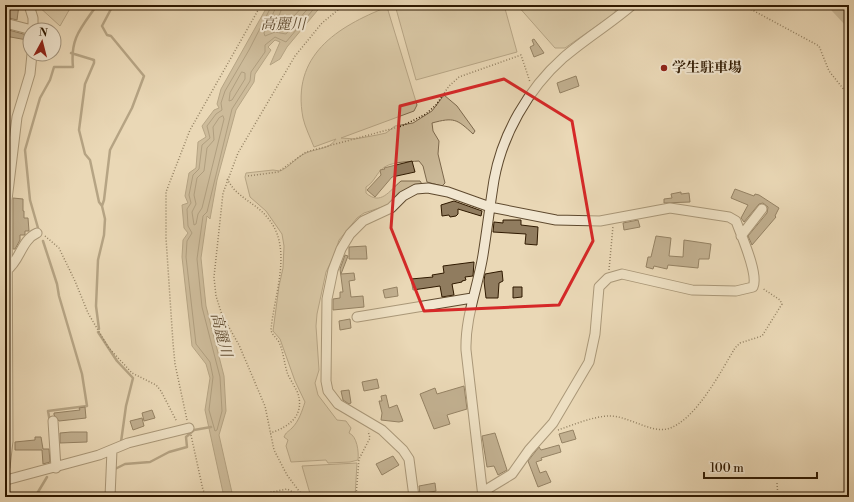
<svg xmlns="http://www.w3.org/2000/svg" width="854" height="502" font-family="'Libre Bodoni','Noto Serif JP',serif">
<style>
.green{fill:#cab897;stroke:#7c684c}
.water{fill:#aa9778;stroke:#796548}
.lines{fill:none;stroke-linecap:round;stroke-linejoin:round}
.shore{stroke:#6c583c;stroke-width:1}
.stream{stroke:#796548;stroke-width:2.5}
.river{stroke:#aa9778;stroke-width:14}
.building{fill:#907c5f;stroke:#2f1900}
.minor-casing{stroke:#5e492e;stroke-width:11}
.path{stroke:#2f1900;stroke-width:1.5;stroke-dasharray:1 2;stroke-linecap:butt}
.minor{stroke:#f1e6d0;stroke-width:9}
.marked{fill:none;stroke:#d62828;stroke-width:3;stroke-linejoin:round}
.poi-dot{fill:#8f2418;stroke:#f1e6d0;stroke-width:1.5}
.labels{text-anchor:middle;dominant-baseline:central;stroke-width:4;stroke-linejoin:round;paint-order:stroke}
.poi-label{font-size:14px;font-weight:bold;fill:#2f1900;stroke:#f1e6d0;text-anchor:start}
.water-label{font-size:15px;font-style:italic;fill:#604b30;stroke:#f1e6d0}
</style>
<rect width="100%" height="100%" fill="#ead8b6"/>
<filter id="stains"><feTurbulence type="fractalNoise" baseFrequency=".005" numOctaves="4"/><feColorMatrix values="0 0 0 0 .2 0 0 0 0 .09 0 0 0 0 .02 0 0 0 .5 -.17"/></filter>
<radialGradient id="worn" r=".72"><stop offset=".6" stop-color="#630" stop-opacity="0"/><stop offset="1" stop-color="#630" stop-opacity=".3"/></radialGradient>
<!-- green -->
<path class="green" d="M 37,5 L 72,5 L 60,26 Z
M 395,5 L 504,5 L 517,52 L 416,80 Z
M 517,5 L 616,5 L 615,13 L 565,48 L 555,48 Z
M 387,7 L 417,105 L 414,111 L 341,138 L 355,139 L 377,135 L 386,133 L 395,126 L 413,123 L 432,111 L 444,95 L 457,106 L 475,131 L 473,134 C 457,119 454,117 432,123 L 433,131 L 439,141 L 438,154 L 445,183 L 442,186 L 427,182 L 423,166 L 419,161 C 408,162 389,161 381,170 C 375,176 374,182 366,187 L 366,193 C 381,206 389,191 401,181 L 420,181 L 422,184 L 404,191 L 388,205 L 364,213 L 357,218 L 339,240 L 334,256 L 326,272 L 317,314 L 316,326 L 319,370 L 315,383 L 318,395 L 337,420 L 346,421 L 351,428 L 349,433 C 357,436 359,452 358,460 L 350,462 L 328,463 L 326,460 L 291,462 L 286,446 L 288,440 L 284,437 C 286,432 288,432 292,428 C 299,421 302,411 305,402 L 295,381 L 280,339 L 273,331 L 279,286 L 283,268 L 284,246 L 282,234 L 266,211 L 250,197 L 245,177 L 246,173 L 273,170 L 280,171 C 290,167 296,157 306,153 C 317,148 329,150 336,139 L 314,147 C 310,137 305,127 303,118 C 291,55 337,27 387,7 Z
M 357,463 L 355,497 L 311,497 L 302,466 Z"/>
<!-- water -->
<path class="water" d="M 268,5 L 322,5 L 287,47 L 280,59 L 270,65 L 280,42 L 275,40 L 268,47 L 271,50 L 255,74 L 254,82 L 236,110 L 217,180 L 210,219 L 207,216 L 201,258 L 206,306 L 224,376 L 226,411 L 219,435 L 233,497 L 224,497 L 205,410 L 210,378 L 206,364 L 192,346 L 182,257 L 183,240 L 188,233 L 184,228 L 182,205 L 188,203 L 185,196 L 189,173 L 196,168 L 198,142 L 206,137 L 202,126 L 214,110 L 219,108 L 217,104 L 221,89 Z"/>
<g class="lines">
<!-- shore -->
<path class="shore" d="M 272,5 L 249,50 L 225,91 L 221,103 L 222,110 L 216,114 L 207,126 L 210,138 L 202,145 L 199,169 L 193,175 L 189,195 L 191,203 L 187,209 L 188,226 L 192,233 L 187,241 L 186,257 L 196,344 L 210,362 L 213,377 L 209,410 L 215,431 L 217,430 L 222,411 L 220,377 L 202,307 L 197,259 L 203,216 L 207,212 L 232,109 L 250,81 L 251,72 L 265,52 L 265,45 L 275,37 L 286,42 L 317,5
M 277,5 L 264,33 L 265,36 L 275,32 L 286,34 L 311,5
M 283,5 L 276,24 L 284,27 L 304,5
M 242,72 L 245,73 L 245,79 L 232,100 L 229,101 L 230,93 Z
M 223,116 L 224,119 L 202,208 L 198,214 L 196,224 L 194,225 L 192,212 L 196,204 L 194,195 L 197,178 L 204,171 L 207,148 L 214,140 L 213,127 L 219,118 Z"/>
<!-- stream -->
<path class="stream" d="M 71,53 L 94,60 L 94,63 L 85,84 L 79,130 L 85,154 L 90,160 L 99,202 L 102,206
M 38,228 L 30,200 L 25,150 L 40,98 L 50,80 L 54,67 L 73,67 C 70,38 81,28 97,5
M 43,241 L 57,284 L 59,296 L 82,374 L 87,406 L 48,411 L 50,422
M 99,329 L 96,306 L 98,260 L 104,235 L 105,219 L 102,206 L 104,200 L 110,150 L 132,108 L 144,76 L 111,36 L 107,35 L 102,26 L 111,9 L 102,5
M 98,332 L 117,361 L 133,378 L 126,406 L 121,442
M 113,470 L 125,464 L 150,462 L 169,452 L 187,447 L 186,437 L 194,430 L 211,427
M 35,497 L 47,477"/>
<!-- river -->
<path class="river" d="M 836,5 L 849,19"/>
</g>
<!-- building -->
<path class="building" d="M 5,5 L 19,5 L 17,20 L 5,17 Z
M 5,29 L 27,35 L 27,40 L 5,36 Z
M 534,39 L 542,50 L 544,53 L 534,57 L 530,47 L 534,45 L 532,40 Z
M 576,76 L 579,86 L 560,93 L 557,83 Z
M 412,161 L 415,172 L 392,177 L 375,197 L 367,190 L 381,175 L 380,170 L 385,169 L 384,168 Z
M 735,189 L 754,196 L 755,194 L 759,195 L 779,208 L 775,216 L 776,217 L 752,245 L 748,236 L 767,213 L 768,207 L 763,203 L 759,204 L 744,222 L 741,218 L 748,205 L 731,198 Z
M 681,192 L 681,194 L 689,193 L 690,202 L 664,203 L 664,199 L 672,198 L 671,194 Z
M 13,198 L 23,199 L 23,211 L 24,211 L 24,218 L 28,218 L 29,231 L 25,231 L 25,235 L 20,235 L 20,240 L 15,249 L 13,249 Z
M 454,201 L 482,211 L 481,216 L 458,209 L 458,214 L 456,216 L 450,217 L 449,215 L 442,216 L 441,205 Z
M 503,220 L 521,220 L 521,225 L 538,227 L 537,245 L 525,244 L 526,234 L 493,232 L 494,222 L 503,223 Z
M 638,220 L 640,227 L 624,230 L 623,223 Z
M 656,236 L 671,238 L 669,256 L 683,257 L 684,240 L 711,244 L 709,259 L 699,259 L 698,268 L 668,265 L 667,269 L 654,266 L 653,269 L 646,267 L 648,257 L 651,257 Z
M 366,246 L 367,259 L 349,259 L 349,247 Z
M 345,255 L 348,256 L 341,274 L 354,273 L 355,280 L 349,281 L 351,297 L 363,296 L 364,307 L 333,310 L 333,299 L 340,298 L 340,292 L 343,292 L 340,269 Z
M 474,262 L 473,276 L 465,277 L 466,280 L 462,281 L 462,282 L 452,284 L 454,295 L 442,297 L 440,286 L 413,290 L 411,279 L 433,277 L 432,275 L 444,273 L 443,266 Z
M 502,271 L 503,281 L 499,283 L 498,298 L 486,298 L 484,281 L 485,274 Z
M 397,287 L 398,296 L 385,298 L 383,290 Z
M 513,287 L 522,287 L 522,297 L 513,298 Z
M 350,319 L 351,328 L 340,330 L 339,321 Z
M 377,379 L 379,388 L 364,391 L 362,382 Z
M 464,386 L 467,409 L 447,415 L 450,424 L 434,429 L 420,394 L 435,388 L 437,394 Z
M 349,390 L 351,403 L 349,404 L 343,400 L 341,391 Z
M 386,395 L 389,408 L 397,405 L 403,421 L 399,422 L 381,420 L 382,413 L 379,401 L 382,401 L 381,396 Z
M 85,407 L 86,418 L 59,421 L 54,415 L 54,413 L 80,410 L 79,408 Z
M 152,410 L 155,418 L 144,421 L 142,413 Z
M 142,418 L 144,426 L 133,430 L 130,421 Z
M 573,430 L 576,439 L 562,443 L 559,434 Z
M 71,432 L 87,432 L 87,442 L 60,443 L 60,433 Z
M 495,433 L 507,470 L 498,475 L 494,466 L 487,467 L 482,436 Z
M 35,437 L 41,437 L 43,449 L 49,449 L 50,462 L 43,464 L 42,450 L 15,450 L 15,442 L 35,440 Z
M 559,445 L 561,452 L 541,458 L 542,460 L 536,462 L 540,473 L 546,471 L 551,482 L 538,487 L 528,461 L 539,447 L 541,450 Z
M 393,456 L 399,465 L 382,475 L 376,464 Z
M 435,483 L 436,491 L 420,494 L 419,486 Z"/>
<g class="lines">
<defs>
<path id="minor" d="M 29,5 L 33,18 L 33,30
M 5,23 L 32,30
M 741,236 L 762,209
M 7,270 C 20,261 21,240 37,233
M 357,317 L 472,298
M 53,421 L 56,468
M 5,467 L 8,441 L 7,200 L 17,117 L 30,74 L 32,54
M 5,479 L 10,479 L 99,455 L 128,443 L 189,428
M 110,497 L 112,450
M 414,497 L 409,459 L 403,450 L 382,430 L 338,404 L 328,391 L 326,381 L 327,299 L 333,270 L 341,249 L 350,234 L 363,221 L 391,208 L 403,196 L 416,189 L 428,188 L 448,192 L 490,207 L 556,220 L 600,221 L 670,208 L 729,217 L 736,221 C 741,235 759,274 753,287 L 736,291 L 692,290 L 622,274 L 608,278 L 599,287 L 595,334 L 589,362 L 553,423 L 529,450 L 512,474 L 489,488 L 481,497
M 483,497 L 466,350 C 465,317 478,287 483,255 C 487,230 490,205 494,180 C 502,135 528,89 563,58 C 585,39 610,24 632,5"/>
</defs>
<!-- minor casing -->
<use href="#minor" class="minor-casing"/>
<!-- path -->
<path class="path" d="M 743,5 L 819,46 L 829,71 L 849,96
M 248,176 L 278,172 L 306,152 L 402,126 L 426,114 L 436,105 L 449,86 L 459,77 L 521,55 L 530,82
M 227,179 C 230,184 234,190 238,193 C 248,202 259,207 267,217 C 294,247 274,294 271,330 C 272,335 276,337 279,342 C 284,353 284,364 288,375 C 291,380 294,386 297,391 C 306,414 290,427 270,433
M 45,236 L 59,248 L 75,281 L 88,313 L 108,347 L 132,373 L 156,385 L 161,391 L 177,422
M 609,270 L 613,226
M 187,420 L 175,364 L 173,343 L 166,238 L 166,192 L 190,130 L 261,5
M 558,430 C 573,425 591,417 608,416 C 627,415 650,433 667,429 C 695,422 721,371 735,348 L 740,343 L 762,336 L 782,304 L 780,300 L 762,288
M 191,435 L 203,490 L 207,497
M 777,483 L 778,497
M 302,495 L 287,475 L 274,450 L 265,406 L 239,345 L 222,315 L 216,296 L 214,277 L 223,193 L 238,153 L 295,56 L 322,23 L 344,5
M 247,497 L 287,489 L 303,497
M 356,497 L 359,459 L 370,438 L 368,431"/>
<!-- minor -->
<use href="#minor" class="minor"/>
</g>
<!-- marked area -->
<path d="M0 0H854V502H0ZM 504,79 L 572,121 L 593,241 L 559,305 L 424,311 L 391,228 L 400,106 Z" fill="#ead8b6" fill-opacity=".55" fill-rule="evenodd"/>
<path class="marked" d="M 504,79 L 572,121 L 593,241 L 559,305 L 424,311 L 391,228 L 400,106 Z"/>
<!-- markers -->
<circle class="poi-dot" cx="664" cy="68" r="4"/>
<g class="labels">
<!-- poi labels -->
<g class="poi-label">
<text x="672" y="68">学生駐車場</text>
</g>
<!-- water labels -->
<g class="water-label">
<text x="283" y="24">高麗川</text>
<text transform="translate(221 335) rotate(76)">高麗川</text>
</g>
</g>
<!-- margin -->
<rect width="854" height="502" fill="none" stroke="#ead8b6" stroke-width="20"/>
<rect x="6" y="6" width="842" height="490" fill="none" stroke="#2f1900" stroke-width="2"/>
<rect x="10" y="10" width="834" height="482" fill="none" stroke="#2f1900"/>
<!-- north arrow -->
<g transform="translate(42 42) rotate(7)"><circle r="19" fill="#f1e6d0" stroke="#a3947d"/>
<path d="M0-3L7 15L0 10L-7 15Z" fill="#8f2418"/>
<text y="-6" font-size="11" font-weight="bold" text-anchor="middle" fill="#2f1900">N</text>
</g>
<!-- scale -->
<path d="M704 472v6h113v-6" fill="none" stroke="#2f1900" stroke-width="2"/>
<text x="710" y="472" font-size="12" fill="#2f1900" stroke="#f1e6d0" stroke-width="3" paint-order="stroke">100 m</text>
<rect width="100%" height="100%" filter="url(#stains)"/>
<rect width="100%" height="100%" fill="url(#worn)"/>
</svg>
